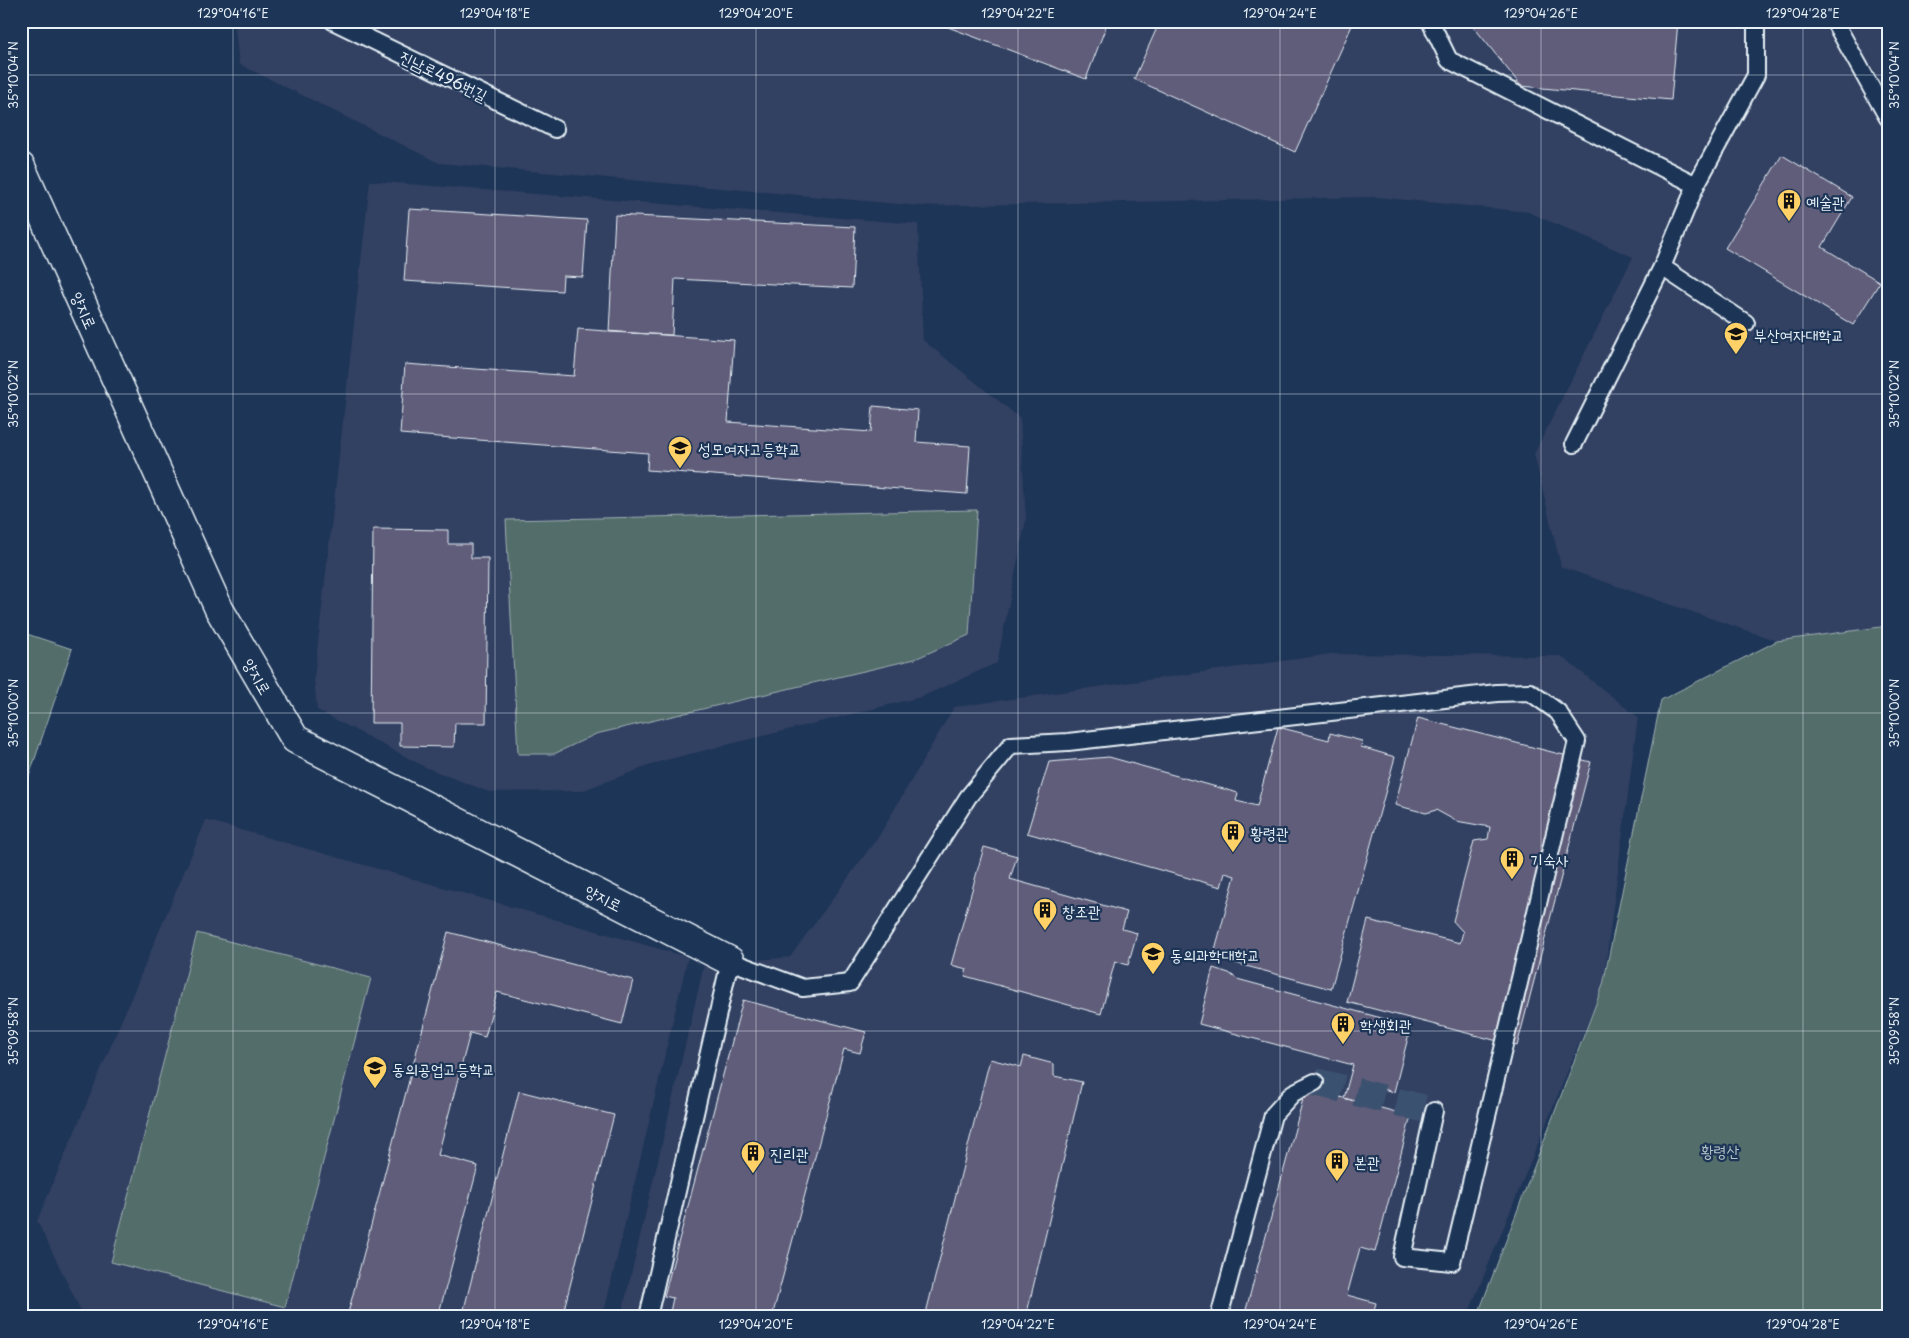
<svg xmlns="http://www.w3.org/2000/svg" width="1909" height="1338" font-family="'Playpen Sans','Poor Story',sans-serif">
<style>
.built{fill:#314162}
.green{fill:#536d6b;stroke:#9eafb2}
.building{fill:#615d7a;stroke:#e8f1f8}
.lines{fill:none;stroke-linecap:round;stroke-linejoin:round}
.street-tunnel{stroke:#3b516f;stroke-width:28;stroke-dasharray:28 14;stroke-linecap:butt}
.lane-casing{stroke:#e8f1f8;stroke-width:20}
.street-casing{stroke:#e8f1f8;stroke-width:31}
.lane{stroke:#1d3557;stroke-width:16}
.street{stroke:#1d3557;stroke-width:28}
.ticks{fill:none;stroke:#e8f1f8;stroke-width:1;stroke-opacity:0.45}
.labels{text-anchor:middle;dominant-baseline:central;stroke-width:4.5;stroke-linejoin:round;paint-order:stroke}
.street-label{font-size:16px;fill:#e8f1f8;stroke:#1d3557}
.poi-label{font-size:16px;fill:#e8f1f8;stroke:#1d3557;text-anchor:start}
.park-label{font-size:16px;fill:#b4c3c7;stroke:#1d3557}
.neatline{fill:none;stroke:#e8f1f8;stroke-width:2}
.ticks-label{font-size:12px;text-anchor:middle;fill:#e8f1f8}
</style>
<rect width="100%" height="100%" fill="#1d3557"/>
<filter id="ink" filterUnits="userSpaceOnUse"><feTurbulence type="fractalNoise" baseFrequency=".02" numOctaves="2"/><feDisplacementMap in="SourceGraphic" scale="10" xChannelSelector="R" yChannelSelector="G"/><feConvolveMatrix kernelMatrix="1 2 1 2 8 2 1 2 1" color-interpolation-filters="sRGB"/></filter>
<g filter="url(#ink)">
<!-- built -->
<path class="built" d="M 234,21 L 1883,21 L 1888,25 L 1888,626 L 1777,641 L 1561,567 L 1534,454 L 1633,257 L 1528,212 L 1376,197 L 921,206 L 439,163 L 239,64 Z
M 370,181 L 918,224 L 923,340 L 1020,418 L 1026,520 L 997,663 L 921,697 L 662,761 L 581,791 L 489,792 L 427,768 L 317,710 L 314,678 Z
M 1331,654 L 1561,656 L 1638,717 L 1603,985 L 1467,1317 L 621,1317 L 704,965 L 790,957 L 880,834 L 954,707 Z
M 206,820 L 688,957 L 603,1317 L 84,1317 L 37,1221 Z"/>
<!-- green -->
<path class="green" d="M 977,510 L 969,635 L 915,659 L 596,734 L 554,754 L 518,754 L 506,520 Z
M 1888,626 L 1888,1317 L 1477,1317 L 1603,985 L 1661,700 L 1777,641 Z
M 21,632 L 72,649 L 21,800 Z
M 197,933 L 371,978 L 285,1307 L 111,1262 Z"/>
<!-- building -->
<path class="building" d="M 932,21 L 1108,21 L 1086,79 Z
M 1160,21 L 1215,21 L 1229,28 L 1251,21 L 1354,21 L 1295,152 L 1134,79 Z
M 1469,21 L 1678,21 L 1671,100 L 1521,86 Z
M 1782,155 L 1852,197 L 1822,247 L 1880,282 L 1853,325 L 1725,248 Z
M 409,209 L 587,220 L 583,277 L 563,276 L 562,291 L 404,281 Z
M 615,215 L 855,227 L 852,288 L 675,279 L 672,335 L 609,332 Z
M 578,329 L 734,340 L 728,422 L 871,432 L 873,406 L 918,410 L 916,442 L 970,446 L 967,494 L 647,470 L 648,453 L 400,434 L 405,364 L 574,376 Z
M 373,529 L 448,530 L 448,544 L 471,544 L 471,558 L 488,558 L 486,723 L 455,723 L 454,747 L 400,746 L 400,723 L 371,723 Z
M 1418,718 L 1591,762 L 1517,1046 L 1347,1002 L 1368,920 L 1460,943 L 1463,932 L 1453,921 L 1474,841 L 1488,839 L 1490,827 L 1456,821 L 1436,810 L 1426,813 L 1395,805 Z
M 1278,727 L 1329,740 L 1330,733 L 1362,741 L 1361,747 L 1395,757 L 1331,989 L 1213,957 L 1235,876 L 1225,873 L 1221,887 L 1027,833 L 1049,762 L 1109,757 L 1238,793 L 1236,801 L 1257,806 Z
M 984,847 L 1017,856 L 1010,879 L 1127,912 L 1122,929 L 1137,933 L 1128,965 L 1115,961 L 1101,1014 L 965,976 L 967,969 L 951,965 Z
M 448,932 L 633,980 L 622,1024 L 497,992 L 485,1037 L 470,1033 L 438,1155 L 478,1166 L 438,1317 L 347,1317 Z
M 1213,968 L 1229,973 L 1237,979 L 1411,1026 L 1394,1092 L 1372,1086 L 1368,1105 L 1344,1098 L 1353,1065 L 1199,1024 Z
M 743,1000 L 866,1032 L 860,1053 L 844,1049 L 772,1317 L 686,1317 L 670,1312 L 673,1298 L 664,1296 Z
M 1024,1056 L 1054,1064 L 1054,1076 L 1082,1082 L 1026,1317 L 925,1317 L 990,1059 L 1021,1067 Z
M 1306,1088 L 1411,1116 L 1375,1252 L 1360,1248 L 1347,1295 L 1376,1303 L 1372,1317 L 1244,1317 Z
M 519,1091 L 614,1115 L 562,1317 L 462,1317 Z"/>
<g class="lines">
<!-- street-tunnel -->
<path class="street-tunnel" d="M 1315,1082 L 1434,1111"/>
<defs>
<path id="lane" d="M 333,21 L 555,129
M 1430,21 L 1449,60 L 1696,185
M 1834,21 L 1888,118
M 1662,267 L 1746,323
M 1574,444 L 1662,267 L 1696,185 L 1756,75 L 1756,21
M 648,1317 L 730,961 L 803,988 L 850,983 L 968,797 L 1011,745 L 1068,742 L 1497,693 L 1530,692 L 1558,712 L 1577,741 L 1452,1262 L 1402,1257 L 1434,1111
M 1219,1317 L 1273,1115 L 1293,1093 L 1315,1082"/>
<path id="street" d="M 21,167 L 219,609 L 295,739 L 730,961"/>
</defs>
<!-- lane casing -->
<use href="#lane" class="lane-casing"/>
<!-- street casing -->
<use href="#street" class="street-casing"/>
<!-- lane -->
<use href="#lane" class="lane"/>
<!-- street -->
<use href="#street" class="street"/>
</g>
</g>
<!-- ticks -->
<path class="ticks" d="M 233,21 L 233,1317M 495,21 L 495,1317M 756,21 L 756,1317M 1018,21 L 1018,1317M 1280,21 L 1280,1317M 1541,21 L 1541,1317M 1803,21 L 1803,1317M 21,75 L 1888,75M 21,394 L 1888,394M 21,713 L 1888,713M 21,1031 L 1888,1031"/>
<!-- icons -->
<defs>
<symbol id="building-pin" viewBox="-11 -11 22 30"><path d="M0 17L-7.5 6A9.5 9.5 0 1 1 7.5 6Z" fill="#ffd166" stroke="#1d3557"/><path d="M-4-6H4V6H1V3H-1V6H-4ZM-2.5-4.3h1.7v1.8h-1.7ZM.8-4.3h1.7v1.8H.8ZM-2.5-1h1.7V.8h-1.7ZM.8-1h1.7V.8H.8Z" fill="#111"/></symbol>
<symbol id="university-pin" viewBox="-11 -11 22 30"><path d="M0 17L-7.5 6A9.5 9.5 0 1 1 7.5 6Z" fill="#ffd166" stroke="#1d3557"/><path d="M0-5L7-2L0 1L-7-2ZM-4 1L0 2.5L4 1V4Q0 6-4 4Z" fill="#111"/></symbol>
<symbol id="school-pin" viewBox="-11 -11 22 30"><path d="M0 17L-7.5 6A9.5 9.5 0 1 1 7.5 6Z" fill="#ffd166" stroke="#1d3557"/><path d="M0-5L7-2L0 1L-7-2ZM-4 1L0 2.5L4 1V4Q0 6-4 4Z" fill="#111"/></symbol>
</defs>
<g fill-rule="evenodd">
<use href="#building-pin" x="1775" y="187" width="28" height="38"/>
<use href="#university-pin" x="1722" y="320" width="28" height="38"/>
<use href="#school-pin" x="666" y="434" width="28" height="38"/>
<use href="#building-pin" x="1219" y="818" width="28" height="38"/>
<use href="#building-pin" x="1498" y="845" width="28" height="38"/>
<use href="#building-pin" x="1031" y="896" width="28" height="38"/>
<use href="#university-pin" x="1139" y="940" width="28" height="38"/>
<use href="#building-pin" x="1329" y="1010" width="28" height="38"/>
<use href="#school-pin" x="361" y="1054" width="28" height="38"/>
<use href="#building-pin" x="739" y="1139" width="28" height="38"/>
<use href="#building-pin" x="1323" y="1147" width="28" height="38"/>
</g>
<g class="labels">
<!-- street labels -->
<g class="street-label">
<text transform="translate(444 75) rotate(26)">진남로496번길</text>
<text transform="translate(85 310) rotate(66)">양지로</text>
<text transform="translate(258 676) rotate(60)">양지로</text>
<text transform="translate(604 897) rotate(27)">양지로</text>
</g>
<!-- poi labels -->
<g class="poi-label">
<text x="1806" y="201">예술관</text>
<text x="1754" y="334">부산여자대학교</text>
<text x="698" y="448">성모여자고등학교</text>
<text x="1250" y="832">황령관</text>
<text x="1530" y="859">기숙사</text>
<text x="1062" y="910">창조관</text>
<text x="1170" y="954">동의과학대학교</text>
<text x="1360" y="1024">학생회관</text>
<text x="392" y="1068">동의공업고등학교</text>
<text x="770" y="1153">진리관</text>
<text x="1354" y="1161">본관</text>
</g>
<!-- park labels -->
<g class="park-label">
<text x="1720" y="1150">황령산</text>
</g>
</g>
<!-- margin -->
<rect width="1909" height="1338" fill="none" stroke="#1d3557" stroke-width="55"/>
<rect x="28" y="28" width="1854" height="1282" class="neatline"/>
<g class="ticks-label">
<text x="233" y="18">129°04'16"E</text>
<text x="495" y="18">129°04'18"E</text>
<text x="756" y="18">129°04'20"E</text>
<text x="1018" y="18">129°04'22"E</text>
<text x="1280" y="18">129°04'24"E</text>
<text x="1541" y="18">129°04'26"E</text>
<text x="1803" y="18">129°04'28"E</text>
<text transform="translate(14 75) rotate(-90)" y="4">35°10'04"N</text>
<text transform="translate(1895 75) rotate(-90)" y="4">35°10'04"N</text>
<text transform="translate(14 394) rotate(-90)" y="4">35°10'02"N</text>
<text transform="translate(1895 394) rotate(-90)" y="4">35°10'02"N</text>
<text transform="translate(14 713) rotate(-90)" y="4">35°10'00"N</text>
<text transform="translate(1895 713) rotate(-90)" y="4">35°10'00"N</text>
<text transform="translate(14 1031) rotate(-90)" y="4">35°09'58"N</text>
<text transform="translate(1895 1031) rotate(-90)" y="4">35°09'58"N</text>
<text x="233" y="1329">129°04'16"E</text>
<text x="495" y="1329">129°04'18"E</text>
<text x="756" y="1329">129°04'20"E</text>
<text x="1018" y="1329">129°04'22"E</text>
<text x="1280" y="1329">129°04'24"E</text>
<text x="1541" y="1329">129°04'26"E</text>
<text x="1803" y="1329">129°04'28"E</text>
</g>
</svg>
